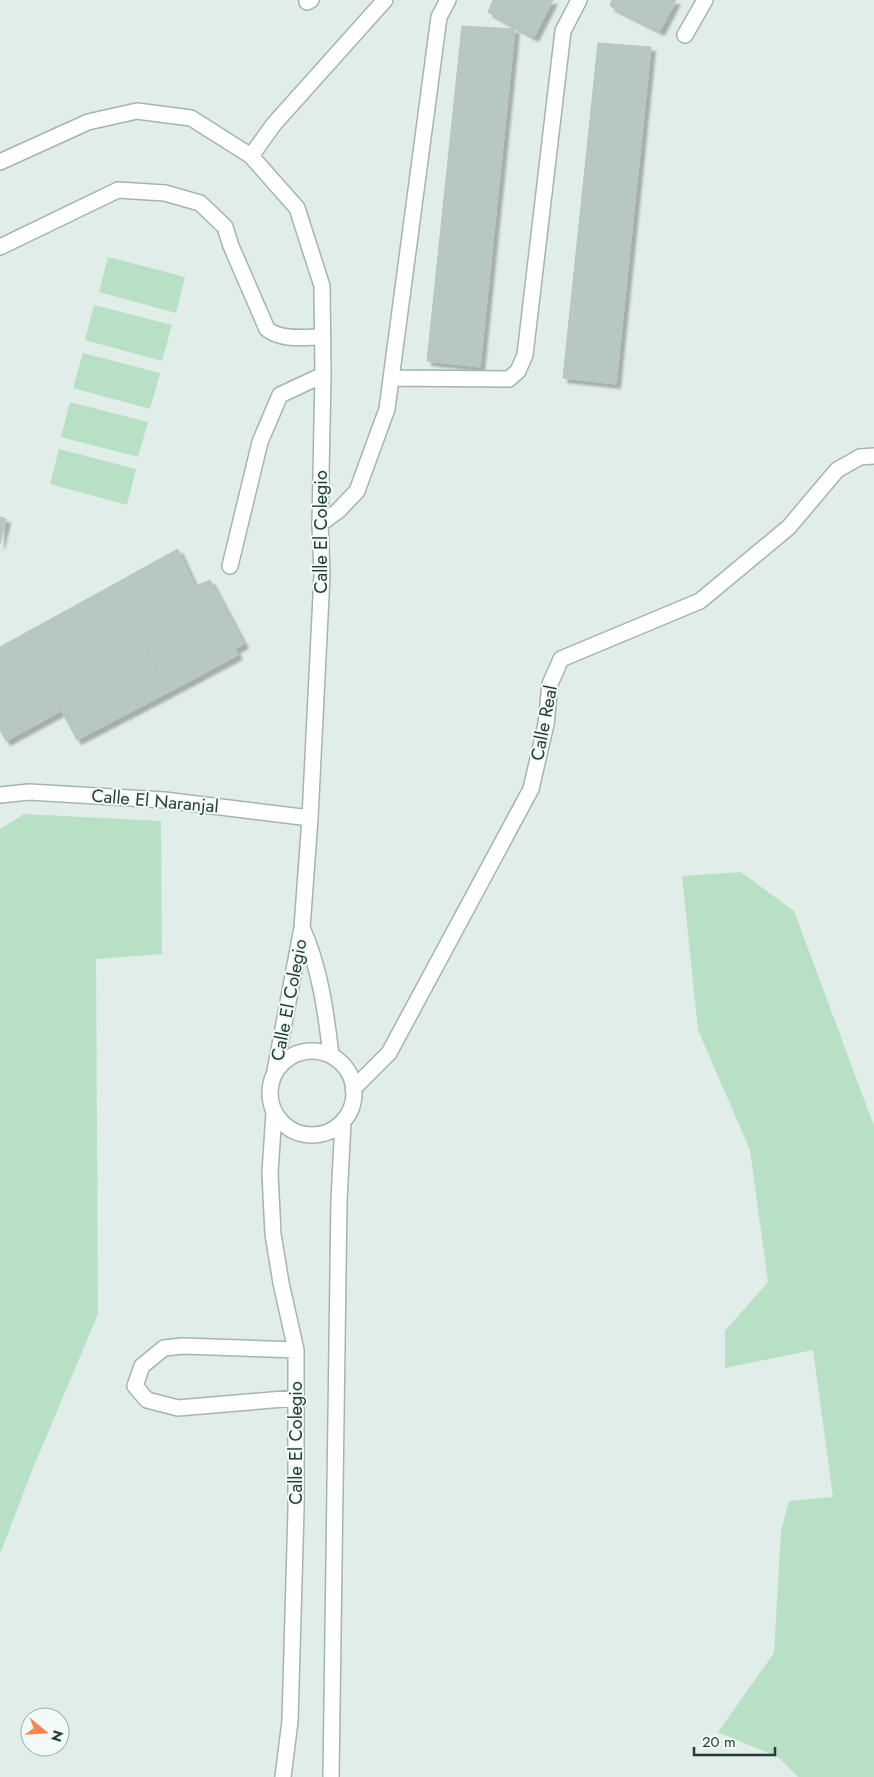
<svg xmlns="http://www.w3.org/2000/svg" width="874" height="1777" font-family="Jost,sans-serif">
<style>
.green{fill:#b8e0c5}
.building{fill:#b6c8c1;stroke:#b3c7c0;filter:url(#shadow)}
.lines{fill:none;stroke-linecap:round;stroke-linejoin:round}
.minor-casing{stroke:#a3b5b0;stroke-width:18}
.minor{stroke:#fff;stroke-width:15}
.labels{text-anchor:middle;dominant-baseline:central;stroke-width:4;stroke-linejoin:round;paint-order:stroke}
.street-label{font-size:18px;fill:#203f38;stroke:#f2f9f6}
</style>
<defs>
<filter id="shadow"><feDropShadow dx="4.5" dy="4.5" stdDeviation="1" flood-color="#0004"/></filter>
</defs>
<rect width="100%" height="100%" fill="#e1ede8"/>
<!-- green -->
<path class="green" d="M 108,257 L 185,277 L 176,313 L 99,292 Z
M 94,305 L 172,325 L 162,361 L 85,340 Z
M 83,353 L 160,373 L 150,409 L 73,388 Z
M 70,402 L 148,422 L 138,457 L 61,437 Z
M 59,449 L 136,469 L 127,505 L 50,484 Z
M 24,814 L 161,821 L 162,954 L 96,959 L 98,1314 L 31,1473 L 0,1554 L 0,829 Z
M 741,872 L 794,911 L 874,1126 L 874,1777 L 798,1777 L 778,1757 L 718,1732 L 774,1653 L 781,1531 L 789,1501 L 833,1497 L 813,1350 L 725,1368 L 725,1331 L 768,1282 L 750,1150 L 698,1030 L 682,876 Z"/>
<!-- building -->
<path class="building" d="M 493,0 L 553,0 L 534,37 L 488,12 Z
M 612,0 L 676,0 L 660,31 L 610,6 Z
M 462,26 L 515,29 L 480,367 L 427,361 Z
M 598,43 L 651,47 L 616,384 L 563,378 Z
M 0,517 L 6,519 L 0,544 Z
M 178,549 L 195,586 L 210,580 L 244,644 L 235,649 L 238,655 L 169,692 L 132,623 L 39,669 L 61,711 L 6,741 L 0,730 L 0,647 Z
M 132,623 L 169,692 L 77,740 L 39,669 Z"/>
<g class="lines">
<defs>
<path id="minor" d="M 307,2 L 311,0
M 685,35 L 705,0
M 251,156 L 274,124 L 385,0
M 0,162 L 88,122 L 137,111 L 191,118 L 251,156 L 297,208 L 322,286 L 323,375 L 320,524 L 322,575 L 310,818 L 302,928 L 275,1071
M 0,247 L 118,190 L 165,193 L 200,203 L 225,227 L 231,246 L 267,329 C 282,341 305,337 323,337
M 392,378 L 509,379 L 518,371 L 525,355 L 563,31 L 579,0
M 320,524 L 338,511 L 357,491 L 387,409 L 439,17 L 448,0
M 230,566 L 260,442 L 280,395 L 323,375
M 0,795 L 29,792 L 164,800 L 310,818
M 302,928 C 320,967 326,1013 331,1055
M270 1093a42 42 0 1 1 84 0a42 42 0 1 1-84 0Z
M 353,1089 L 389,1053 L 531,789 L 546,724 L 550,684 L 561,659 L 700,601 L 789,527 L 837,470 L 860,457 L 874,456
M 274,1112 L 270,1173 L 273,1234 L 281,1283 L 296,1350 L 296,1510 L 290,1721 L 283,1777
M 296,1398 L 178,1408 L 147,1400 L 135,1386 L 142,1366 L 164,1348 L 183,1346 L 296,1350
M 331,1777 L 339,1200 L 343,1122"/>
</defs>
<!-- minor casing -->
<use href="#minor" class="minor-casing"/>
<!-- minor -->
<use href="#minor" class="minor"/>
</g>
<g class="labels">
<!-- street labels -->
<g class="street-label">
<text transform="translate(321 532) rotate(-90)">Calle El Colegio</text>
<text transform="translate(544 723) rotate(-79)">Calle Real</text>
<text transform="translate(155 801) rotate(5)">Calle El Naranjal</text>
<text transform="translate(289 1000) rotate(-79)">Calle El Colegio</text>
<text transform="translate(296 1443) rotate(-90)">Calle El Colegio</text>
</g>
</g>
<!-- north arrow -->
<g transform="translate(45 1732) rotate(108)"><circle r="24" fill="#f2f9f6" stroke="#9eafaa"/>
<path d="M0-4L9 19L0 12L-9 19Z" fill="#fd844f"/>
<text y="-8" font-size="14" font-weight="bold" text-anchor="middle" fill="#203f38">N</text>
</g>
<!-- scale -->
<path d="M694 1747v8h81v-8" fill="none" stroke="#203f38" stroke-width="2.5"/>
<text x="702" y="1747" font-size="15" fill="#203f38" stroke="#f2f9f6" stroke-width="4" paint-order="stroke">20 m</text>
</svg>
